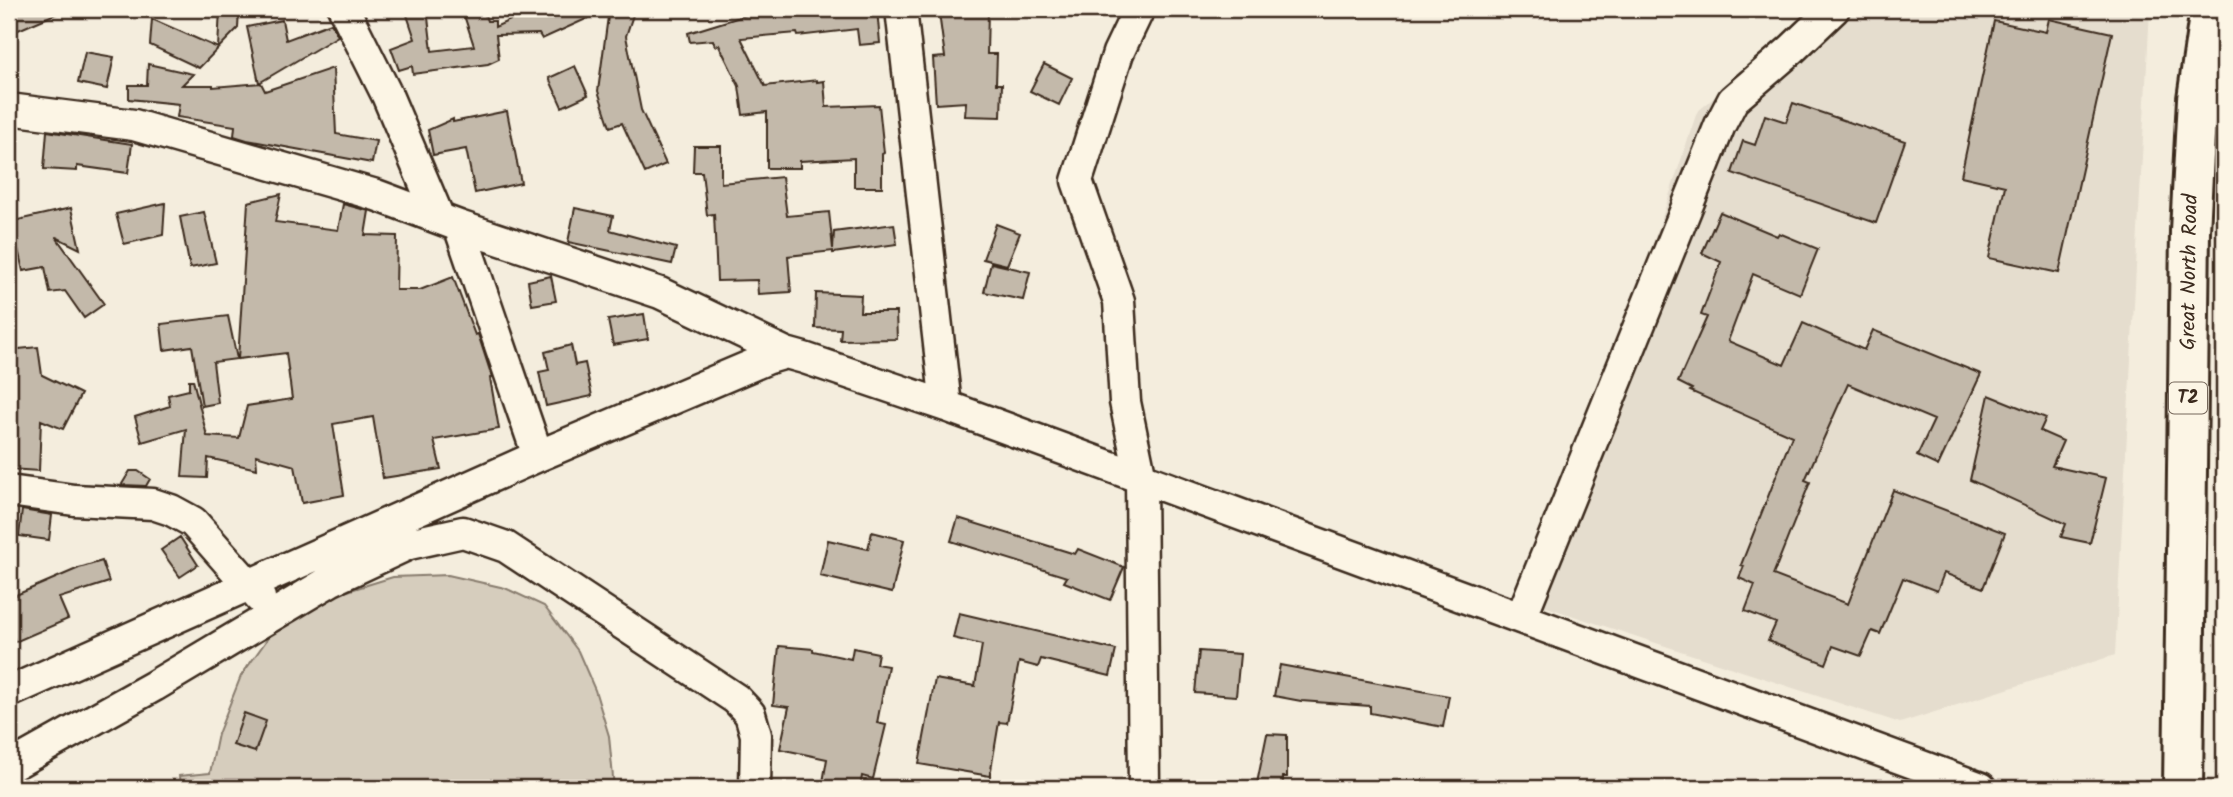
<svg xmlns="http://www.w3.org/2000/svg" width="2233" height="797" font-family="Kalam,sans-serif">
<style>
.built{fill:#e5ddce}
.pitch{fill:#d6cdbd;stroke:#887c6e;stroke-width:2}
.building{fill:#c3b9aa;stroke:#3b2a1e;stroke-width:2}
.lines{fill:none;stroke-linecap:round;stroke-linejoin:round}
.minor-casing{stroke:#3b2a1e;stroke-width:35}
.highway-casing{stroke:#3b2a1e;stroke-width:44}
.minor{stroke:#fcf5e5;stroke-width:30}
.highway{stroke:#fcf5e5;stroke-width:38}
.labels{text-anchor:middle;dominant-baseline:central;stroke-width:7;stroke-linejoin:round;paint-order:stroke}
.shield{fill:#fcf5e5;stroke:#75675a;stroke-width:2}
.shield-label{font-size:19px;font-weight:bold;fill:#3b2a1e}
.street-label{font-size:21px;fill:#3b2a1e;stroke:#fcf5e5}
</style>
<rect width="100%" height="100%" fill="#f4eddd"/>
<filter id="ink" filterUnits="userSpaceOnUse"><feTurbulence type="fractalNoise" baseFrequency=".0143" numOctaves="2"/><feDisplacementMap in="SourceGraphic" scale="14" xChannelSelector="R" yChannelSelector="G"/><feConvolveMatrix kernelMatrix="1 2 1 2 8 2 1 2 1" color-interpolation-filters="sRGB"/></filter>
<g filter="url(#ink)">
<!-- built -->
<path class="built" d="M 1820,9 L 2150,9 L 2115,655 L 1900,723 L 1534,603 L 1697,112 Z"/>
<!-- pitch -->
<path class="pitch" d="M 448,575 L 505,588 L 544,606 L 578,651 L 595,690 L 609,736 L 614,788 L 180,788 L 179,776 L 210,773 L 218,734 L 241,676 L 276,627 L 328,597 L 393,577 Z"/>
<!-- building -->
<path class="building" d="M 9,9 L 67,9 L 9,34 Z
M 220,9 L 239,9 L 238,28 L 199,68 L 150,45 L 152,19 L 218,48 Z
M 405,9 L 427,9 L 432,51 L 474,46 L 462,9 L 483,9 L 487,21 L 495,21 L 495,27 L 535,9 L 608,9 L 542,39 L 539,34 L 496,35 L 499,59 L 488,64 L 413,74 L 412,66 L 399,70 L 391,48 L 415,39 Z
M 609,9 L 635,9 L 626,36 L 641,110 L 666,164 L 645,173 L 622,123 L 610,127 L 598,91 Z
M 795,9 L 877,9 L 880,43 L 859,45 L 857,29 L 798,36 L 797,33 L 741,38 L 765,86 L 817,80 L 817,82 L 824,81 L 826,107 L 879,105 L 884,153 L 882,154 L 882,187 L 854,187 L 854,158 L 800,161 L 800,168 L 767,168 L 767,112 L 743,115 L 739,86 L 719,45 L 715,46 L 713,40 L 690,42 L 688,33 L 753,13 Z
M 968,9 L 988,9 L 987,54 L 997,54 L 996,84 L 1002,84 L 1001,117 L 965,116 L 966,102 L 936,104 L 933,58 L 945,57 L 939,13 Z
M 2049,19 L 2112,33 L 2059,273 L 1989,258 L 2005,186 L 1961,176 L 1994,21 L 2046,32 Z
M 282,20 L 286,40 L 331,23 L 338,36 L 259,83 L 247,27 Z
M 85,52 L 114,57 L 107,89 L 78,83 Z
M 148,64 L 193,74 L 182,85 L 213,85 L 213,87 L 261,83 L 265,91 L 333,68 L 336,134 L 376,141 L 372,163 L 247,140 L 234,136 L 235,126 L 177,117 L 179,104 L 129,99 L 129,85 L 147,85 Z
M 1044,64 L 1072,78 L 1059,105 L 1030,91 Z
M 575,66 L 588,95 L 562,107 L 549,78 Z
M 1793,103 L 1905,141 L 1876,223 L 1732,173 L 1743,141 L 1755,145 L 1765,115 L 1786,122 Z
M 507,111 L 521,183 L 475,193 L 466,149 L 433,155 L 428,130 L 453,119 L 453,122 Z
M 47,131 L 132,144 L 128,173 L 77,166 L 77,171 L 44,169 Z
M 694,146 L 721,146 L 721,183 L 782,177 L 787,216 L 829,212 L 833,249 L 834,232 L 894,224 L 897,244 L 833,253 L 833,251 L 788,256 L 791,292 L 758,294 L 757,280 L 717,281 L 714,214 L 707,215 L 702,172 L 693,172 Z
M 281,194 L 275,222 L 338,230 L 343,204 L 369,211 L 365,235 L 397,236 L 396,290 L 420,290 L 453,277 L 475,335 L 478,334 L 492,377 L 490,378 L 499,429 L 434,440 L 441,469 L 383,478 L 373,417 L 333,424 L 344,495 L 302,503 L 295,466 L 256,455 L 257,469 L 208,458 L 207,478 L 182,477 L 186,429 L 142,442 L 135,417 L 170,406 L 168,395 L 189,390 L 189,380 L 193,380 L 207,436 L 239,438 L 247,406 L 292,399 L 286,353 L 238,359 L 248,202 Z
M 165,203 L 163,235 L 124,244 L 116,214 Z
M 71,208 L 80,249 L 56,237 L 104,304 L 84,318 L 65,291 L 50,293 L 45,267 L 23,271 L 16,240 L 9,243 L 9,222 Z
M 575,208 L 613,216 L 610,230 L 676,248 L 672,264 L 568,242 Z
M 204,212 L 216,263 L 190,268 L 180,217 Z
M 1720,212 L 1777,236 L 1779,233 L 1818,249 L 1800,294 L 1753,274 L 1728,341 L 1784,365 L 1803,323 L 1864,350 L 1873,330 L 1981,374 L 1938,466 L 1917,456 L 1934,420 L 1848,384 L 1805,480 L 1810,482 L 1773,575 L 1848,604 L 1893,490 L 2005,533 L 1983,588 L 1944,573 L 1937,591 L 1903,578 L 1880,634 L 1872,631 L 1861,656 L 1833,646 L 1826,664 L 1768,641 L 1776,623 L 1745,611 L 1755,585 L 1739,578 L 1744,566 L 1741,565 L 1792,436 L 1690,391 L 1692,389 L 1678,382 L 1707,317 L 1701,315 L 1721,262 L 1702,253 Z
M 996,224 L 1020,233 L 1007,265 L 983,259 Z
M 991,263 L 1030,272 L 1023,300 L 984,292 Z
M 551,276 L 556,301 L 532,305 L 528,281 Z
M 816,293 L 861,295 L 860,312 L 896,312 L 897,339 L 840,340 L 841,329 L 815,328 Z
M 644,314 L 648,339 L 613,345 L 608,320 Z
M 228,316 L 237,359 L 213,362 L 218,403 L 202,406 L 192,346 L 164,350 L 161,324 Z
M 571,345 L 575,365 L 585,363 L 592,396 L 546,406 L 539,372 L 549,370 L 545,352 Z
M 38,347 L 42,375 L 81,394 L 63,429 L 41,420 L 39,471 L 9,469 L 11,392 L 9,390 L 9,350 Z
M 1989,395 L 2046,418 L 2040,431 L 2063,441 L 2052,466 L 2106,478 L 2090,543 L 2061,537 L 2066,524 L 1970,480 Z
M 130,471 L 138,471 L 150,479 L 146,486 L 123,485 L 122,484 Z
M 22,510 L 52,515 L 49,540 L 19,536 Z
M 958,518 L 1075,554 L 1078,549 L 1124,567 L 1110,600 L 1064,582 L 1067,577 L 951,541 Z
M 872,532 L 904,540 L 892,593 L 820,576 L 828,540 L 868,549 Z
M 180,537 L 198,565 L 180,577 L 161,550 Z
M 102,561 L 109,582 L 59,598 L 68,619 L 15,642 L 9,626 L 9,598 L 79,568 Z
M 959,613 L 1116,650 L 1110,676 L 1041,659 L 1038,667 L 1019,662 L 1007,723 L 999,722 L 990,776 L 919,764 L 935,679 L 975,686 L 982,645 L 953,638 Z
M 779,646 L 813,649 L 813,651 L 851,659 L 853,648 L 878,653 L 876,664 L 888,666 L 877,723 L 886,725 L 873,779 L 862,776 L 860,788 L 822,788 L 827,759 L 780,749 L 789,707 L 773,705 Z
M 1199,651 L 1240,654 L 1236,696 L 1195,693 Z
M 1280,665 L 1449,696 L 1443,727 L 1370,713 L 1370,706 L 1301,701 L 1274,696 Z
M 244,713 L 266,721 L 255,752 L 233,745 Z
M 1267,734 L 1287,735 L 1287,777 L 1283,777 L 1283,788 L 1256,788 Z"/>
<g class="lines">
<defs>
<path id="minor" d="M 344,9 L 387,95 L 439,218
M 901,9 L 946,406
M 1139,9 L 1118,53 L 1077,181 L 1119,301 L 1125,402 L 1141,479 L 1144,788
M 9,109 L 134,125 L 376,195 L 459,226 L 660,293 L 786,353
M 459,226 L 538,456
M 9,491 L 74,500 L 153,504 L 171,510 L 193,522 L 260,598
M 1521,618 L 1720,125 L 1733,100 L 1791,50 L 1834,9
M 9,692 L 538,456 L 769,358 L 786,353 L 804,358 L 946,406 L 1981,788
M 9,767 L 154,686 L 330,581 L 409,544 L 463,532 L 506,547 L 736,699 L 750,714 L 756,735 L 755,788"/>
<path id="highway" d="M 2183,788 L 2190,231 L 2197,99 L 2210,9"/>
</defs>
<!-- minor casing -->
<use href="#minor" class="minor-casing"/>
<!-- highway casing -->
<use href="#highway" class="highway-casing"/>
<!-- minor -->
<use href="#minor" class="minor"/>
<!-- highway -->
<use href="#highway" class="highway"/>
</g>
</g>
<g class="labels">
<!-- shield labels -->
<rect class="shield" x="2169" y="382.5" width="38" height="31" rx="5"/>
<g class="shield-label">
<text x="2188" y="398">T2</text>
</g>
<!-- street labels -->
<g class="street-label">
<text transform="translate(2190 272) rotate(-89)">Great North Road</text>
</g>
</g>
<!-- margin -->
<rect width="2233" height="797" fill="none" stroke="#fcf5e5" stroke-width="35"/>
<rect x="18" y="18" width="2198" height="762" fill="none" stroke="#3b2a1e" stroke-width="2.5" filter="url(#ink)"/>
</svg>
